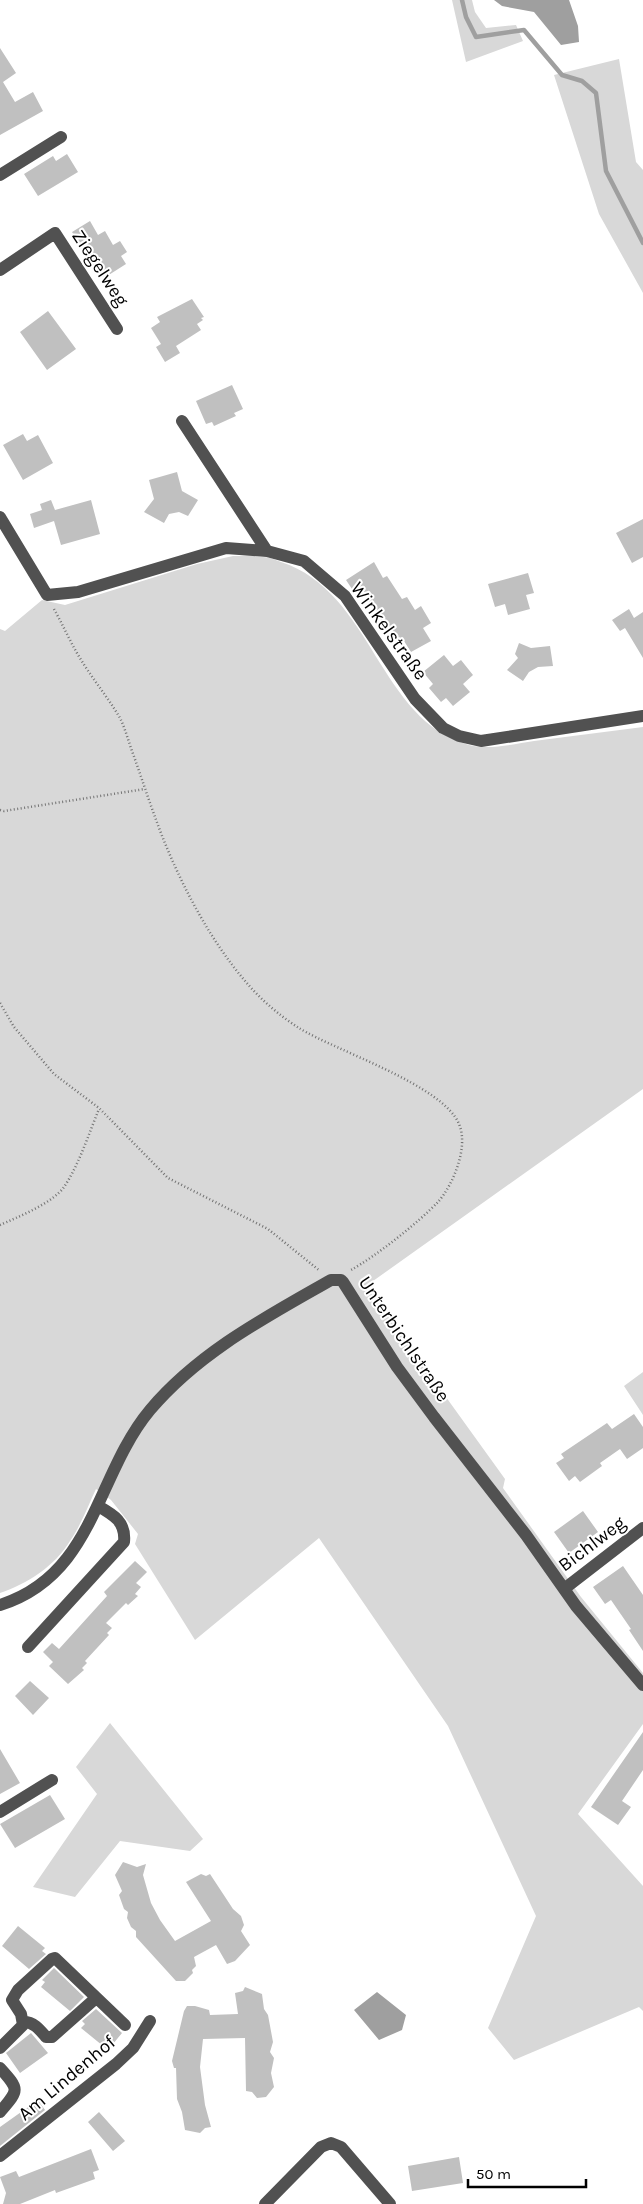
<svg xmlns="http://www.w3.org/2000/svg" width="643" height="2204" font-family="Karla,sans-serif">
<style>
.green{fill:#d8d8d8}
.water{fill:#9f9f9f}
.lines{fill:none;stroke-linecap:round;stroke-linejoin:round}
.stream{stroke:#9f9f9f;stroke-width:4.5}
.building{fill:#c0c0c0}
.path{stroke:#737373;stroke-width:2.5;stroke-dasharray:1 2.5;stroke-linecap:butt}
.minor{stroke:#515151;stroke-width:12}
.labels{text-anchor:middle;dominant-baseline:central;stroke-width:4;stroke-linejoin:round;paint-order:stroke}
.street-label{font-size:19px;fill:#000;stroke:#fff}
</style>
<rect width="100%" height="100%" fill="#fff"/>
<!-- green -->
<path class="green" d="M 452,0 L 472,0 L 475,12 L 486,28 L 516,25 L 523,41 L 466,62 Z
M 619,59 L 636,162 L 643,170 L 643,293 L 599,214 L 554,75 Z
M 233,556 C 243,556 253,555 263,557 C 269,557 276,560 281,562 C 373,592 378,720 469,745 C 489,750 514,744 534,741 C 570,736 607,732 643,727 L 643,1089 L 366,1286 L 505,1479 L 503,1488 L 581,1597 L 643,1673 L 643,1724 L 578,1814 L 643,1886 L 643,2011 L 639,2007 L 514,2060 L 488,2028 L 536,1916 L 448,1726 L 319,1538 L 195,1640 L 135,1544 L 138,1534 L 111,1500 L 96,1489 C 88,1506 81,1525 70,1541 C 55,1566 27,1584 0,1593 L 0,629 L 5,631 L 42,600 L 65,605 L 197,564 Z
M 643,1372 L 643,1415 L 624,1386 Z
M 110,1723 L 203,1839 L 190,1851 L 120,1841 L 75,1897 L 33,1887 L 97,1794 L 76,1767 Z"/>
<!-- water -->
<path class="water" d="M 494,0 L 569,0 L 578,26 L 579,42 L 561,45 L 534,12 L 502,6 Z
M 377,1992 L 406,2015 L 402,2030 L 379,2040 L 354,2010 Z"/>
<g class="lines">
<!-- stream -->
<path class="stream" d="M 462,0 L 466,17 L 476,37 L 524,30 L 562,75 L 582,81 L 596,93 L 606,171 L 643,243"/>
</g>
<!-- building -->
<path class="building" d="M 0,48 L 16,73 L 3,82 L 15,102 L 33,92 L 43,111 L 0,135 Z
M 67,154 L 78,172 L 38,196 L 24,174 L 53,156 L 56,161 Z
M 90,221 L 98,235 L 105,231 L 113,245 L 120,241 L 127,252 L 121,256 L 126,264 L 104,278 L 100,270 L 96,272 L 72,232 Z
M 192,299 L 204,317 L 201,318 L 203,320 L 197,324 L 201,330 L 176,346 L 180,353 L 165,362 L 156,347 L 161,344 L 151,328 L 160,322 L 157,317 Z
M 48,311 L 76,349 L 47,370 L 20,332 Z
M 232,385 L 243,409 L 234,413 L 236,416 L 214,426 L 212,422 L 206,424 L 196,401 Z
M 23,434 L 27,441 L 38,435 L 53,463 L 23,480 L 3,445 Z
M 177,472 L 182,491 L 198,500 L 188,516 L 179,512 L 169,514 L 164,523 L 144,512 L 154,499 L 149,480 Z
M 51,500 L 55,510 L 91,500 L 100,534 L 61,545 L 54,521 L 34,528 L 30,514 L 42,510 L 40,504 Z
M 643,519 L 643,557 L 632,563 L 616,533 Z
M 374,562 L 383,578 L 387,576 L 402,599 L 407,597 L 415,610 L 421,606 L 431,623 L 423,628 L 431,641 L 411,652 L 404,641 L 398,645 L 364,594 L 358,598 L 346,580 Z
M 528,573 L 534,593 L 526,595 L 530,609 L 508,615 L 505,604 L 495,607 L 488,584 Z
M 629,609 L 634,618 L 643,612 L 643,658 L 625,628 L 620,631 L 612,620 Z
M 519,643 L 531,648 L 550,646 L 553,666 L 538,667 L 529,672 L 523,681 L 507,670 L 518,658 L 515,654 Z
M 444,655 L 453,666 L 461,660 L 473,675 L 463,684 L 470,692 L 453,706 L 446,698 L 441,702 L 429,688 L 433,684 L 423,672 Z
M 634,1414 L 643,1427 L 643,1448 L 627,1459 L 620,1449 L 600,1463 L 602,1466 L 580,1482 L 575,1476 L 569,1481 L 556,1463 L 564,1458 L 561,1454 L 607,1423 L 612,1429 Z
M 583,1511 L 598,1532 L 569,1553 L 554,1532 Z
M 135,1561 L 147,1572 L 136,1583 L 141,1587 L 135,1594 L 138,1596 L 128,1605 L 126,1603 L 106,1623 L 112,1628 L 107,1633 L 109,1635 L 85,1661 L 87,1663 L 82,1668 L 84,1670 L 68,1684 L 49,1666 L 53,1662 L 43,1652 L 52,1643 L 59,1649 L 107,1596 L 104,1592 Z
M 623,1566 L 643,1595 L 643,1651 L 629,1630 L 631,1629 L 611,1600 L 605,1604 L 593,1587 Z
M 30,1681 L 49,1698 L 33,1715 L 15,1696 Z
M 643,1732 L 643,1770 L 622,1801 L 631,1807 L 618,1825 L 591,1807 Z
M 0,1749 L 20,1783 L 0,1794 Z
M 50,1795 L 65,1819 L 15,1848 L 0,1824 Z
M 123,1862 L 137,1867 L 146,1864 L 143,1875 L 151,1903 L 160,1920 L 175,1941 L 211,1921 L 186,1882 L 201,1874 L 206,1876 L 210,1874 L 233,1909 L 241,1916 L 244,1925 L 241,1931 L 250,1945 L 235,1961 L 227,1964 L 216,1945 L 194,1957 L 196,1966 L 192,1970 L 193,1973 L 185,1981 L 176,1981 L 136,1937 L 136,1931 L 131,1927 L 127,1918 L 128,1912 L 124,1909 L 119,1895 L 122,1891 L 115,1875 Z
M 18,1926 L 45,1948 L 42,1951 L 46,1954 L 29,1969 L 2,1946 Z
M 54,1968 L 84,1997 L 70,2011 L 41,1987 L 45,1982 L 42,1980 Z
M 245,1987 L 262,1994 L 264,2009 L 268,2015 L 273,2042 L 270,2052 L 274,2058 L 271,2073 L 274,2087 L 266,2097 L 257,2098 L 252,2092 L 246,2091 L 245,2038 L 203,2039 L 200,2067 L 205,2105 L 211,2127 L 205,2128 L 200,2133 L 185,2130 L 182,2112 L 177,2099 L 176,2068 L 174,2068 L 172,2061 L 184,2011 L 187,2006 L 195,2006 L 209,2010 L 210,2015 L 238,2014 L 235,1993 L 243,1991 Z
M 96,2009 L 122,2033 L 108,2050 L 81,2028 L 85,2024 L 82,2021 Z
M 31,2033 L 48,2053 L 20,2073 L 6,2053 Z
M 38,2100 L 45,2110 L 0,2146 L 0,2127 Z
M 99,2112 L 125,2141 L 113,2151 L 88,2122 Z
M 91,2149 L 99,2170 L 93,2172 L 95,2179 L 56,2193 L 55,2190 L 20,2204 L 3,2204 L 6,2193 L 0,2177 L 16,2171 L 19,2177 Z
M 459,2157 L 463,2183 L 412,2191 L 408,2166 Z"/>
<g class="lines">
<!-- path -->
<path class="path" d="M 54,609 C 64,627 72,646 83,663 C 95,682 109,699 120,718 C 125,728 128,740 132,751 C 140,773 147,795 155,817 C 175,873 207,937 246,982 C 260,999 280,1016 299,1028 C 336,1051 443,1085 459,1124 C 469,1147 453,1185 438,1202 C 418,1223 376,1256 351,1270
M 0,810 L 4,811 L 145,789
M 0,1003 L 14,1027 L 54,1074 L 99,1108 L 168,1178 L 268,1229 L 320,1271
M 0,1225 C 18,1217 53,1203 64,1187 C 79,1165 89,1133 99,1109"/>
<!-- minor -->
<path class="minor" d="M 0,175 L 61,137
M 0,270 L 55,233 L 117,329
M 182,421 L 267,551
M 0,517 L 47,595 L 78,592 L 226,548 L 267,551 L 304,561 L 345,596 L 415,699 L 443,728 L 459,736 L 481,741 L 643,716
M 564,1589 L 643,1528
M 0,1605 C 95,1575 95,1476 150,1410 C 199,1352 266,1317 331,1280 L 341,1280 L 343,1282 L 397,1367 L 434,1417 L 526,1535 L 576,1606 L 643,1685
M 28,1647 L 124,1542 C 126,1522 114,1515 98,1506
M 0,1812 L 52,1780
M 24,2022 C 34,2022 40,2030 46,2037 L 52,2037 L 96,1998
M 0,2048 L 23,2025 L 21,2014 L 12,2000 L 18,1990 L 52,1959 L 55,1958 L 125,2025
M 0,2068 C 20,2090 19,2090 0,2112
M 0,2156 L 116,2064 L 133,2048 L 150,2021
M 265,2204 L 321,2147 L 331,2143 L 341,2147 L 390,2204"/>
</g>
<g class="labels">
<!-- street labels -->
<g class="street-label">
<text transform="translate(100 268) rotate(57)">Ziegelweg</text>
<text transform="translate(389 631) rotate(54)">Winkelstraße</text>
<text transform="translate(404 1339) rotate(56)">Unterbichlstraße</text>
<text transform="translate(592 1544) rotate(-37)">Bichlweg</text>
<text transform="translate(67 2078) rotate(-40)">Am Lindenhof</text>
</g>
</g>
<!-- scale -->
<path d="M468 2179v8h118v-8" fill="none" stroke="#000000" stroke-width="2.5"/>
<text x="476" y="2179" font-size="15" fill="#000000" stroke="#ffffff" stroke-width="4" paint-order="stroke">50 m</text>
</svg>
